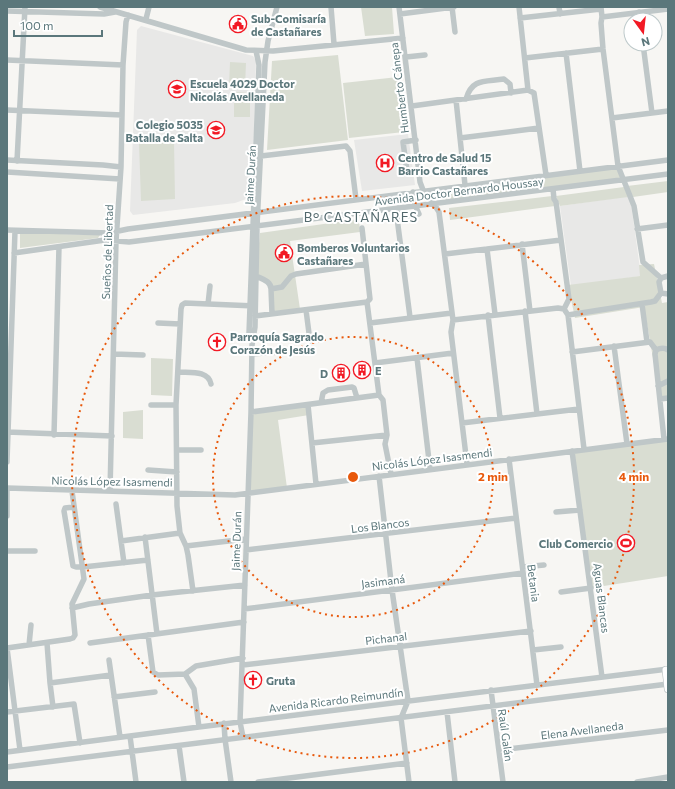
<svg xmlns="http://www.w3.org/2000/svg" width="675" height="789" font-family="Commissioner,sans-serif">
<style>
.built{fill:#e8e8e7}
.green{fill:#d9ddd2}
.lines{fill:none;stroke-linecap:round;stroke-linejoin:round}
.major-casing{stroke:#b0b9bb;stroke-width:8}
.minor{stroke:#bfc7c8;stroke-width:5.5}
.major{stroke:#fff;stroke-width:7}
.ring{fill:none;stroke:#e8590c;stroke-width:2;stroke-dasharray:2 4}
.labels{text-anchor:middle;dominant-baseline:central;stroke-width:4;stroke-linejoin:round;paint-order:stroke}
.poi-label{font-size:11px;font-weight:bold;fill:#5b777b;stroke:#fff;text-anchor:start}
.street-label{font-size:11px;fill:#5b777b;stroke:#fff}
.quarter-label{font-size:13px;letter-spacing:1px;fill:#52686c;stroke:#fff}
.centre{fill:#e8590c;stroke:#fff;stroke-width:2}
.ring-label{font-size:12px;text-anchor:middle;font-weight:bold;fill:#e8590c;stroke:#fff;stroke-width:4;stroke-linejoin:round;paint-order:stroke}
</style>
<rect width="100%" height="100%" fill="#f7f6f3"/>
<!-- built -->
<path class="built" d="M 141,26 L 253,56 L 256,61 L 253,168 L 250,168 L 249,198 L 235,203 L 133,215 L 130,211 L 137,30 Z
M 408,134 L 415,185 L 362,191 L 354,140 Z
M 630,196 L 641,276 L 571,286 L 560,206 Z"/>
<!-- green -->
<path class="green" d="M 361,7 L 392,7 L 394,34 L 365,36 Z
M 338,55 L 348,140 L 267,150 L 272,61 Z
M 230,62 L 246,63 L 245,87 L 229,86 Z
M 398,77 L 404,132 L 349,138 L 343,83 Z
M 234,92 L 250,93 L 250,117 L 234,117 Z
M 174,140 L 175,199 L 141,201 L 139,143 Z
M 618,166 L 622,179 L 445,202 L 434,190 Z
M 668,181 L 668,192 L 633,197 L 627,186 Z
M 624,187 L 628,197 L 560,206 L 556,196 Z
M 552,196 L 555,206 L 450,220 L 449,208 Z
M 359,219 L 360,232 L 290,241 L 300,309 L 273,314 L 271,289 L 268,282 L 256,276 L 260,233 Z
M 20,233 L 100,235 L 98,238 L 20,248 Z
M 654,264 L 662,303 L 668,302 L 668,397 L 660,398 L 644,307 L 575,318 L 568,285 L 640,276 L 639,265 Z
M 151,358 L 173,359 L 172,396 L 151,395 Z
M 308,405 L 309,415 L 278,420 L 287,488 L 248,493 L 251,414 Z
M 143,410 L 143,439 L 123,438 L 123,412 Z
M 668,441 L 668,576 L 591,588 L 572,451 Z"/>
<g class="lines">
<defs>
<path id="major" d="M 666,670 L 668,689"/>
</defs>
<!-- major casing -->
<use href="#major" class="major-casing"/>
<!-- minor -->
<path class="minor" d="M 100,7 L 246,50 L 273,51 L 403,38
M 331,7 L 334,44
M 399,7 L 420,182 L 423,190 L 434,204 L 439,212 L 453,320 L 451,332 L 467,464
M 452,7 L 455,32
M 519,7 L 528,90
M 559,7 L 560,14
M 601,7 L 602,17 L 601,23 L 603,49 L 618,166 L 634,206 L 643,262 L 661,278
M 7,11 L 104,14 L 115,12
M 639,12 L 640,20
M 400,14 L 454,7
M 602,17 L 668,9
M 520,18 L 601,9
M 146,19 L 149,7
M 643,44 L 652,113
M 566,53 L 580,171
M 406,57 L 425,55
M 525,58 L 603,49
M 7,60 L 123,65
M 466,99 C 472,78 485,82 504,79 L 510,84 L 511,93
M 456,100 L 465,185
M 412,106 L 528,90 L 534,93 L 546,175
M 7,110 L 122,115
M 612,118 L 668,111
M 460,138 L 539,128
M 416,140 L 403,142 L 407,171 L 419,169
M 261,156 L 346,146 L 350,151 L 356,199
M 7,160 L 103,165 L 121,167
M 17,161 L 25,7
M 7,172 L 120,179
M 553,189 L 554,199 L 556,202 L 569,299 L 564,309
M 398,208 L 397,218 L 410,317
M 397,218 L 419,214 L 415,205 L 413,192
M 362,228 L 370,299 L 367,302 L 379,395 L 383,400 L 387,435 L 385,444 L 391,474
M 637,229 L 668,225
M 7,230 L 109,233 L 128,229 L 668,160
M 522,244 L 530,311
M 487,249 L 495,314
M 14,253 L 105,240 L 129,242 L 668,174
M 445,254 L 561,240
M 256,276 C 262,279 271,281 271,289
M 668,276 L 661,278 L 659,282 L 661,293 L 668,294
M 208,304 L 210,286
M 642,304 L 647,342
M 564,309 L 568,315 L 584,449
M 306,310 L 310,341
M 525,311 L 537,414
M 272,314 L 271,289 L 282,287 L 291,276 L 296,274 L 366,264
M 488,315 L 500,418
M 568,315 L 651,302 L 655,301 L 661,293
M 255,316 L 367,302
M 453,320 L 558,308 L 564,309
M 158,323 L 180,324
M 370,323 L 452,313
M 251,341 L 249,333 L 250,306 L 259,65 L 256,51
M 614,346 L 627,444
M 572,352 L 650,342 L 656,350
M 114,354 L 143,355
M 252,354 L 281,352
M 417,358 L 430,469
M 375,363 L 453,353
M 178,372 C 190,373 208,370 211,384
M 658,386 L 668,381
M 660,399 L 668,398
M 321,403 L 323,393 L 328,390 L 352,387 L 354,388 L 357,398
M 151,405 L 176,405
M 308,405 L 316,484
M 251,412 L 379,395
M 462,423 L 579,409
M 7,432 L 112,436
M 54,435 L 59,247
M 664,439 L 655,354 L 656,350 C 660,348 664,347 668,350
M 312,443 L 387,435
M 177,450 L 201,450
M 572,451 L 602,677
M 509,459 L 537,685
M 7,462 L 15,231
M 148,470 L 177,472
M 379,476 L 392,590 L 408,701 L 401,718 L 409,782
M 7,488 L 235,495 L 668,439
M 7,489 L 7,516
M 110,491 L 116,241 L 121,167 L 123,65 L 126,22 L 128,15
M 116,504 L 121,541
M 74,507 L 65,508 L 64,511 L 73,566 L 76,567 L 83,567 L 148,560
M 556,512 L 580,510
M 145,537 L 157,634
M 186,546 L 246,539
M 246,550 L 516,518
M 7,551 L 35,551
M 124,563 L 121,541 L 180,533
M 523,567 L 544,565
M 193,591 L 188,555 L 186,546 L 180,533 L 177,506 L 176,405 L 181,309 L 182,305 L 185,303 L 255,306
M 561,592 L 591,588
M 72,608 L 89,604 L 152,595 L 245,585
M 244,609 L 523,573
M 148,635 L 153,672 L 158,675 L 185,674
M 47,643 L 50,683 L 111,675
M 90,643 L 244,622
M 29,645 L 31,625
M 7,648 L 70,639 L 73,638 L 75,635 L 72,604 L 84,579 L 72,491
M 7,648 L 20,750
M 533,650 L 561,647
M 109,660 L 120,737
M 243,665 L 531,631
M 50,683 L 53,707
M 491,690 L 503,782
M 114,697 L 155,692
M 7,712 L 74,704 L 80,743
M 447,712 L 455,782
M 224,723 L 225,739 L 231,782
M 199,727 L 194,689 L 185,674 L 196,666 L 243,658
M 130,736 L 136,782
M 243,737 L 240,722 L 251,412 L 252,345 L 255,327 L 257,226 L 265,62 L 268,41 L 277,7
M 179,746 L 184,782
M 499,750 L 668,730
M 7,752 L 199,727 L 668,669
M 7,767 L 668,684
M 258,782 L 407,763
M 637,782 L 668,777"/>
<!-- major -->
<use href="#major" class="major"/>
</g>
<!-- distance rings -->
<g class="ring">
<circle cx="353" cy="477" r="140"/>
<circle cx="353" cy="477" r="281"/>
</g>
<!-- icons -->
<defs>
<symbol id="civic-ring" viewBox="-11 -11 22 22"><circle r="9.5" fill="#fff" stroke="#f21924" stroke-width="1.5"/><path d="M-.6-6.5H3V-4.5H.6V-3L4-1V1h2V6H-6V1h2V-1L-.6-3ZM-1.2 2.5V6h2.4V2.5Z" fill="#f21924"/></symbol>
<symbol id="school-ring" viewBox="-11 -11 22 22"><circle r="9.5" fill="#fff" stroke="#f21924" stroke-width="1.5"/><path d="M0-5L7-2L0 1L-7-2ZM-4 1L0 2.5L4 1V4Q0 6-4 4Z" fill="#f21924"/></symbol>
<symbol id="hospital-ring" viewBox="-11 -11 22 22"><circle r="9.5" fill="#fff" stroke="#f21924" stroke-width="1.5"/><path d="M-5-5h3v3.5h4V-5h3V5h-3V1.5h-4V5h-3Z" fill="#f21924"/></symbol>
<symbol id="church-ring" viewBox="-11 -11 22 22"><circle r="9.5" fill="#fff" stroke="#f21924" stroke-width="1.5"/><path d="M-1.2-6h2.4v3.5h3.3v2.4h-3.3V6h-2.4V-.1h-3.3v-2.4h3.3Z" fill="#f21924"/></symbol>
<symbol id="building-ring" viewBox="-11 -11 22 22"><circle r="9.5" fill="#fff" stroke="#f21924" stroke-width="1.5"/><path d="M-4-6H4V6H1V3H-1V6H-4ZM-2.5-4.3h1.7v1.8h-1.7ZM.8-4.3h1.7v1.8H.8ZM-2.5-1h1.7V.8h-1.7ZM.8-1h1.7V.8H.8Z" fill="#f21924"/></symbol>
<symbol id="stadium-ring" viewBox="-11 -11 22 22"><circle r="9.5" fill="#fff" stroke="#f21924" stroke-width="1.5"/><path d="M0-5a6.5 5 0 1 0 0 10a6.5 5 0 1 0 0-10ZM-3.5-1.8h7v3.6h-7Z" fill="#f21924"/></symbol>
</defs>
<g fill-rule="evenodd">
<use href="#civic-ring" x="228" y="14" width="20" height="20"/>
<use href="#school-ring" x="167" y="79" width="20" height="20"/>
<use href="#school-ring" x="206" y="120" width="20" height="20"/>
<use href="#hospital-ring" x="375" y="153" width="20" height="20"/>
<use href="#civic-ring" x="274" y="243" width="20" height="20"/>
<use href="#church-ring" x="207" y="332" width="20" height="20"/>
<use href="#building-ring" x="352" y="360" width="20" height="20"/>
<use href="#building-ring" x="331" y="363" width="20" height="20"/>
<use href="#stadium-ring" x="616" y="533" width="20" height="20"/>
<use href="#church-ring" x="243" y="670" width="20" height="20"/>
</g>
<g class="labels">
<!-- poi labels -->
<g class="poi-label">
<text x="251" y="18">Sub-Comisaría<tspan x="251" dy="13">de Castañares</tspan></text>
<text x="190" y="83">Escuela 4029 Doctor<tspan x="190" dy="13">Nicolás Avellaneda</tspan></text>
<text x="203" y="124" text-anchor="end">Colegio 5035<tspan x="203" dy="13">Batalla de Salta</tspan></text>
<text x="398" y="157">Centro de Salud 15<tspan x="398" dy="13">Barrio Castañares</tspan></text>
<text x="297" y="247">Bomberos Voluntarios<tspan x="297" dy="13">Castañares</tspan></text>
<text x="230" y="336">Parroquía Sagrado<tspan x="230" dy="13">Corazón de Jesús</tspan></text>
<text x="375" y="370">E</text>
<text x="328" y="373" text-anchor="end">D</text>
<text x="613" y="543" text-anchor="end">Club Comercio</text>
<text x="266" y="680">Gruta</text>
</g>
<!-- street labels -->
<g class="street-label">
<text transform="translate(399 88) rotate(-97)">Humberto Cánepa</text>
<text transform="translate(250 175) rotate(-87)">Jaime Durán</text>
<text transform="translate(459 191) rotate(-7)">Avenida Doctor Bernardo Houssay</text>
<text transform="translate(107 252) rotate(-88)">Sueños de Libertad</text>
<text transform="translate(432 459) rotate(-7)">Nicolás López Isasmendi</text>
<text transform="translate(112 481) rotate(1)">Nicolás López Isasmendi</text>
<text transform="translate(380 525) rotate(-7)">Los Blancos</text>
<text transform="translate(236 541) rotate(-88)">Jaime Durán</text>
<text transform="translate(383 581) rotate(-7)">Jasimaná</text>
<text transform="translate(534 583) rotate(83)">Betania</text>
<text transform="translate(602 598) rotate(83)">Aguas Blancas</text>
<text transform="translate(386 638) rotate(-7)">Pichanal</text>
<text transform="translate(336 700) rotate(-7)">Avenida Ricardo Reimundín</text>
<text transform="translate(582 730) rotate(-7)">Elena Avellaneda</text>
<text transform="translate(506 735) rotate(82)">Raúl Galán</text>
</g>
<!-- quarter labels -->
<g class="quarter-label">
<text x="361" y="217">B° CASTAÑARES</text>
</g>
</g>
<circle cx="353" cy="477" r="6" class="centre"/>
<g class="ring-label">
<text x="493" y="481">2 min</text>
<text x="634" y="481">4 min</text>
</g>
<!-- border -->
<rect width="675" height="789" fill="none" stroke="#5b777b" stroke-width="16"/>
<!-- north arrow -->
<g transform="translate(643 32) rotate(165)"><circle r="19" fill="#ffffff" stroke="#bdc9ca"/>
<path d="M0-3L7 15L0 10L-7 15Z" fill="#f21924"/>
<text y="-6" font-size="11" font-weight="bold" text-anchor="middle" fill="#5b777b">N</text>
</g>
<!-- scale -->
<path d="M14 30v6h88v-6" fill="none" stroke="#5b777b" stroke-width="2"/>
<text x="20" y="30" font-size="12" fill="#5b777b" stroke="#ffffff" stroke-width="3" paint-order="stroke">100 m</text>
</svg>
